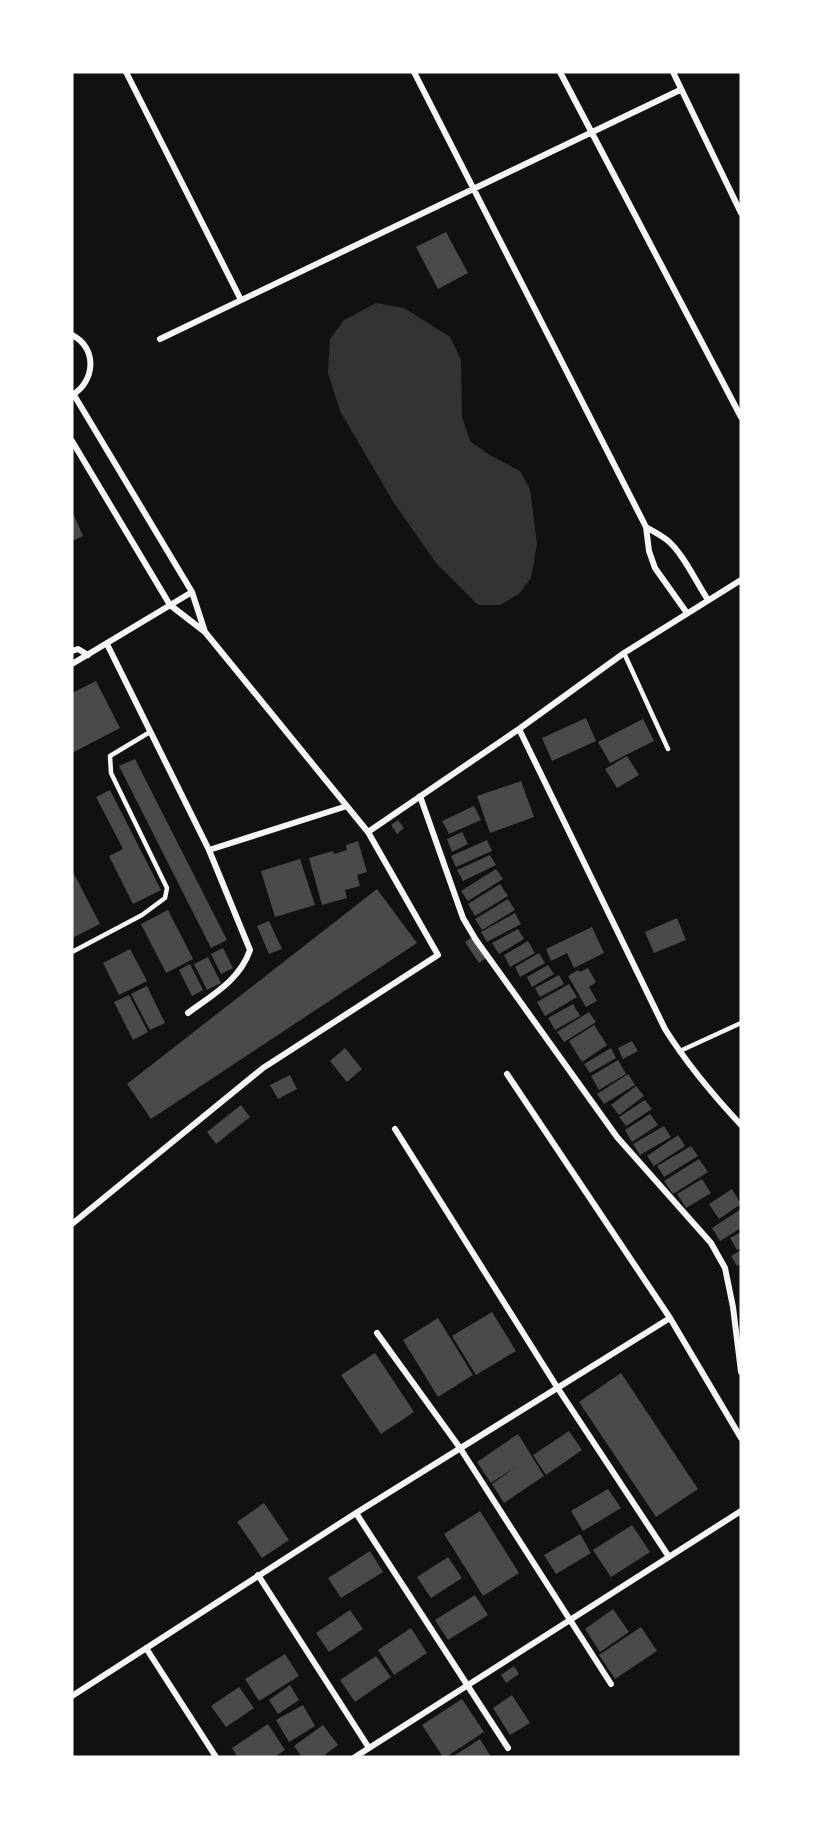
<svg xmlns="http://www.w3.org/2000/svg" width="813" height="1829" font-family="'Fira Sans Condensed',sans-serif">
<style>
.water{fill:#333}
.building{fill:#4a4a4a}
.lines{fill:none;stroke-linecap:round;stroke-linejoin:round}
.service{stroke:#f5f5f5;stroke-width:4.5}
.minor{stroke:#f5f5f5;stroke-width:6}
</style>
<rect width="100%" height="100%" fill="#111"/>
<!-- water -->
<path class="water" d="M 376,303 L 404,308 L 450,337 L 461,360 L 462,417 L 470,441 L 488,454 L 520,471 L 530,489 L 537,544 L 531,578 L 519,594 L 500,605 L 478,605 L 436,563 L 394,503 L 340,411 L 328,373 L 330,339 L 344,320 Z"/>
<!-- building -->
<path class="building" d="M 446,232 L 468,273 L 438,289 L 416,247 Z
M 72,511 L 83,536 L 72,541 Z
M 96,681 L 120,728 L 72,753 L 72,693 Z
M 586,718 L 596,741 L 552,761 L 542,738 Z
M 643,719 L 654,741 L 610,763 L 598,742 Z
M 627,756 L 639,775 L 617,788 L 605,769 Z
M 135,759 L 227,940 L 211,948 L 119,766 Z
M 521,781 L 534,817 L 490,833 L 477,796 Z
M 110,790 L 161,890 L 133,904 L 109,856 L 123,849 L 96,797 Z
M 474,806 L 481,820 L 449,834 L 442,821 Z
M 398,820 L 404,828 L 397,834 L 391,825 Z
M 462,832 L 468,844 L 452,852 L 447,839 Z
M 487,840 L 492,851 L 456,867 L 451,856 Z
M 358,841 L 367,872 L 357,875 L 360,886 L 345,890 L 347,898 L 322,905 L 309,858 L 333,851 L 334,854 L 347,850 L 346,845 Z
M 490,855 L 496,865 L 463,881 L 457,870 Z
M 300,859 L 315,905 L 275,917 L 261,871 Z
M 496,869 L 503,879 L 468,901 L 461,891 Z
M 72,870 L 100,924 L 72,938 Z
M 500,884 L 508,896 L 475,916 L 468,904 Z
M 377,889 L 417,943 L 151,1119 L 127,1084 Z
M 508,899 L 515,910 L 482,930 L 475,919 Z
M 168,910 L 193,959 L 166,973 L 141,924 Z
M 515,913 L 521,924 L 487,942 L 481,932 Z
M 677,918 L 686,940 L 654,953 L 645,932 Z
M 269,921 L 282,949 L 269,954 L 257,926 Z
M 592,927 L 604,953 L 574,968 L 567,953 L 551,961 L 546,949 Z
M 518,929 L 524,939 L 499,954 L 492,943 Z
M 472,937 L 486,958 L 479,963 L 465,942 Z
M 528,941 L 535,953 L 510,967 L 504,955 Z
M 223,948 L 233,968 L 221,974 L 211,954 Z
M 130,949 L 147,981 L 119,995 L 103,963 Z
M 539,953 L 545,963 L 520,977 L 515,967 Z
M 208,957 L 221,983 L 207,990 L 194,964 Z
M 190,964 L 203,990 L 192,996 L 179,970 Z
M 548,965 L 554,974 L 532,987 L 527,977 Z
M 588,968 L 596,982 L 589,987 L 597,1001 L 586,1007 L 568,976 L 578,970 L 580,972 Z
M 559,975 L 564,984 L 540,997 L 535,988 Z
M 569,984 L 577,997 L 545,1016 L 537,1002 Z
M 147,986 L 165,1023 L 150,1030 L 131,994 Z
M 129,995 L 148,1032 L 133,1040 L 114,1002 Z
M 573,1004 L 580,1016 L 555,1030 L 548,1018 Z
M 589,1012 L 596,1022 L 564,1042 L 557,1032 Z
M 594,1025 L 607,1045 L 582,1062 L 569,1041 Z
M 632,1041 L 638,1051 L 623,1059 L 618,1048 Z
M 345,1048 L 362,1069 L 347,1082 L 330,1061 Z
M 611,1048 L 616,1058 L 590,1073 L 584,1064 Z
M 618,1060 L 626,1074 L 599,1090 L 591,1076 Z
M 628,1074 L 635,1085 L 604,1104 L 597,1094 Z
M 290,1075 L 297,1089 L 278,1099 L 270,1085 Z
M 636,1086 L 644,1096 L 619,1115 L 611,1105 Z
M 645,1100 L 652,1109 L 626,1126 L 619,1117 Z
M 241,1105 L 250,1117 L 216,1144 L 207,1132 Z
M 650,1114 L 658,1125 L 632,1142 L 625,1130 Z
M 664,1126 L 671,1137 L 640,1155 L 633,1144 Z
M 678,1135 L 685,1146 L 654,1166 L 647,1156 Z
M 691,1146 L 698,1156 L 664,1177 L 657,1166 Z
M 699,1159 L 708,1172 L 673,1194 L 664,1181 Z
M 702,1179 L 711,1193 L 686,1208 L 677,1194 Z
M 732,1189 L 741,1204 L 719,1219 L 709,1204 Z
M 741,1209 L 741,1228 L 720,1241 L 712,1228 Z
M 741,1232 L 741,1248 L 737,1250 L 730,1238 Z
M 741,1250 L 741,1264 L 737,1266 L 731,1256 Z
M 492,1312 L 516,1351 L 476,1375 L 452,1336 Z
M 438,1318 L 473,1375 L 438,1397 L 403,1340 Z
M 375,1353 L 414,1412 L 381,1434 L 341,1375 Z
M 621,1373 L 698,1489 L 656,1517 L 579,1402 Z
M 569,1431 L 582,1450 L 546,1475 L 533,1455 Z
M 518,1434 L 544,1476 L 504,1503 L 492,1484 L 517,1466 L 491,1483 L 477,1462 Z
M 608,1489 L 621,1508 L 583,1531 L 571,1511 Z
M 264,1503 L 289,1540 L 262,1558 L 237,1522 Z
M 480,1511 L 519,1573 L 483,1596 L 444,1534 Z
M 632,1525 L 650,1552 L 611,1577 L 593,1550 Z
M 580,1534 L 591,1553 L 556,1574 L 544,1555 Z
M 370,1551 L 383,1572 L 341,1598 L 328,1578 Z
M 448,1557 L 462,1578 L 431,1598 L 417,1577 Z
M 475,1595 L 488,1615 L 448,1640 L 435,1620 Z
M 613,1609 L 629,1632 L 600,1652 L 585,1629 Z
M 350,1610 L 363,1629 L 329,1652 L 316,1633 Z
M 641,1627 L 657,1651 L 615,1679 L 599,1655 Z
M 411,1628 L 427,1653 L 394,1675 L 378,1650 Z
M 285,1654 L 299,1676 L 259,1701 L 245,1679 Z
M 376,1656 L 391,1677 L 355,1702 L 340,1680 Z
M 514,1666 L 519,1674 L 506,1683 L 501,1675 Z
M 290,1685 L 299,1700 L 278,1714 L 269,1700 Z
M 239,1687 L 254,1708 L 226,1727 L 211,1706 Z
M 512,1695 L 530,1723 L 510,1735 L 493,1708 Z
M 462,1699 L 484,1732 L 446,1757 L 443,1757 L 422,1725 Z
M 303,1705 L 315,1726 L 289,1742 L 276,1720 Z
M 268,1724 L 285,1750 L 274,1757 L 238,1757 L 232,1748 Z
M 323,1725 L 338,1745 L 322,1757 L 302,1757 L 294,1746 Z
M 480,1739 L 491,1757 L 452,1757 Z"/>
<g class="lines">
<!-- service -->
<path class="service" d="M 624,653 L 668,749
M 72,952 L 142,915 L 165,898 L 167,888 L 111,773 L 110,756 L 150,732
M 680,1051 L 741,1023"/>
<!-- minor -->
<path class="minor" d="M 126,72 L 241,300
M 414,72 L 646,527 L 649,551 L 655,568 L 687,613
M 560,72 L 741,417
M 673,72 L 741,213
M 72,335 C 98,348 95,382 72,395
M 160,339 L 680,90
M 74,395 L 192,592 L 205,632
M 72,441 L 170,605 L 205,632 L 368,832 L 438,955 L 263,1068 L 72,1224
M 646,527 C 653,531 661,535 667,540 C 683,553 696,582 708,600
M 107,644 L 209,850 L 347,806
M 72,651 L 78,649 L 88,655
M 72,664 L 192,592
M 519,729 L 665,1029 C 687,1064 713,1095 741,1125
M 420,796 L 463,918 L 476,940 L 617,1137 L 711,1243 L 725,1268 L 733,1307 L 741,1372
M 368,832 L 519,729 L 624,653 L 741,580
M 188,1013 C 212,995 240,980 250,950 L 209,850
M 507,1074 L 670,1318 L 741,1438
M 395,1129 L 557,1387 L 669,1557
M 377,1333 L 460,1448 L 611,1684
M 356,1513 L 508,1748
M 258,1575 L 369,1748
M 146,1648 L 216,1757
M 72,1696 L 356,1513 L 670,1318
M 355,1757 L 741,1511"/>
</g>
<!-- border -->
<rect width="813" height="1829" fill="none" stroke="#ffffff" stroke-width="147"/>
</svg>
